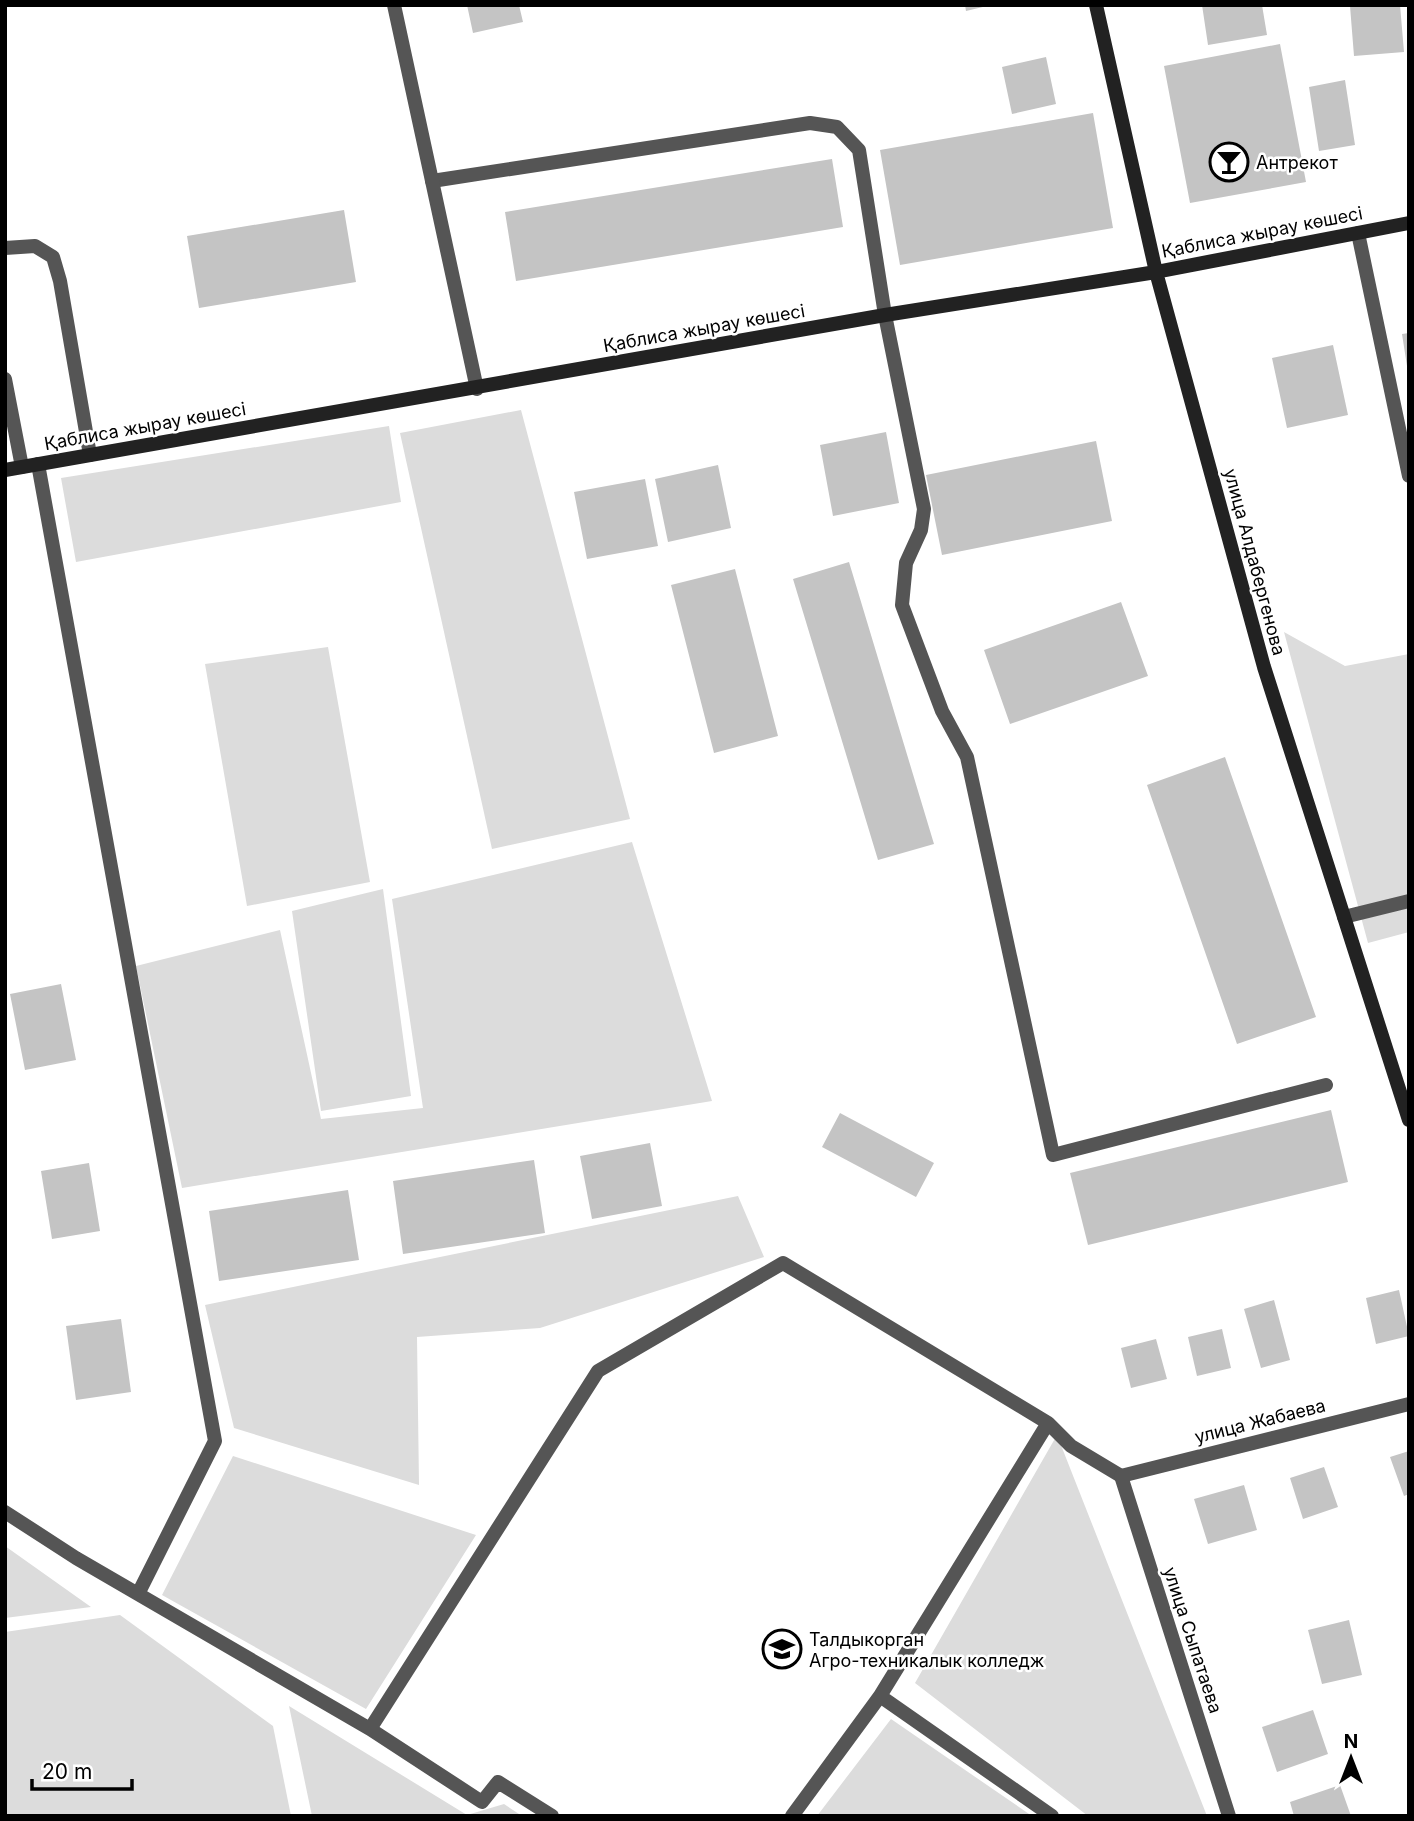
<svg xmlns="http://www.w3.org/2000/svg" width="1414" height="1821" font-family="Inter,sans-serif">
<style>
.green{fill:#dcdcdc}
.building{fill:#c4c4c4}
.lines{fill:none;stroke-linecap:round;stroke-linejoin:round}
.lane{stroke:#555;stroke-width:14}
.street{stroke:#555;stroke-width:14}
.secondary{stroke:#222;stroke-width:14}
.labels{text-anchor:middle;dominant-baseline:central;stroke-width:5;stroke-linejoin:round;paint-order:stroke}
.poi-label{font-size:18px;fill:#000;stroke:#fff;text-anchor:start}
.street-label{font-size:18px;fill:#000;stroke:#fff}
</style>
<rect width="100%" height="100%" fill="#fff"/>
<!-- green -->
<path class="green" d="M 521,410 L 630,819 L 492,849 L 400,433 Z
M 389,426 L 401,502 L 76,562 L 61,478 Z
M 1284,632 L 1345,666 L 1409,654 L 1409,932 L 1368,943 Z
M 328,647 L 370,882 L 247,906 L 205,664 Z
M 632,842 L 712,1101 L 182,1188 L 136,966 L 280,930 L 321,1119 L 423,1108 L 392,899 Z
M 383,889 L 411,1096 L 321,1111 L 292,911 Z
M 738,1196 L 764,1257 L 540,1328 L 417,1337 L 419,1485 L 234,1428 L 205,1305 Z
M 1057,1435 L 1207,1816 L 1088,1816 L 915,1683 Z
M 233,1456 L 476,1535 L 366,1709 L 162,1595 Z
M 5,1546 L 91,1607 L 5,1618 Z
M 120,1615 L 273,1726 L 291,1816 L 5,1816 L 5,1632 Z
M 289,1706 L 467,1815 L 504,1804 L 522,1816 L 312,1816 Z
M 891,1719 L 1032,1816 L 817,1816 Z"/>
<!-- building -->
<path class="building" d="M 467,5 L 519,5 L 523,22 L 473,33 Z
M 965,5 L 987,5 L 987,6 L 966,11 Z
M 1202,5 L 1262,5 L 1267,35 L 1208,45 Z
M 1400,5 L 1404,52 L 1354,56 L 1350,6 Z
M 1280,44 L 1306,182 L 1190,203 L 1164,66 Z
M 1046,57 L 1056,104 L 1012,114 L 1002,67 Z
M 1345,80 L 1355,145 L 1319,151 L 1309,87 Z
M 1093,113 L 1113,228 L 900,265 L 880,150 Z
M 832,159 L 843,227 L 516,281 L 505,212 Z
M 344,210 L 356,282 L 199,308 L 187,236 Z
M 1409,333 L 1409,366 L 1407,366 L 1402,334 Z
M 1333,345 L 1348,415 L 1287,428 L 1272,358 Z
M 886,432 L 899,503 L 833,516 L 820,445 Z
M 1096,441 L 1112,521 L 942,555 L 926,475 Z
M 718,465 L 731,528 L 668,542 L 655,479 Z
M 645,479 L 658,546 L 587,559 L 574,492 Z
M 849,562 L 934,844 L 878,860 L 793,579 Z
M 735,569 L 778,736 L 714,753 L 671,585 Z
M 1121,602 L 1148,676 L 1010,724 L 984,650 Z
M 1225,757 L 1316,1017 L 1237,1044 L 1147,785 Z
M 61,984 L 76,1060 L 25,1070 L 10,994 Z
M 1331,1110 L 1348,1182 L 1088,1245 L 1070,1173 Z
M 840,1113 L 934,1163 L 916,1197 L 822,1147 Z
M 650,1143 L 662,1206 L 592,1219 L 580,1156 Z
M 534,1160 L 545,1233 L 403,1254 L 393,1181 Z
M 89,1163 L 100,1231 L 52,1239 L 41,1171 Z
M 348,1190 L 359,1260 L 219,1281 L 209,1211 Z
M 1399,1290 L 1409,1336 L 1376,1344 L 1366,1298 Z
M 1274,1300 L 1290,1360 L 1261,1368 L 1244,1309 Z
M 121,1319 L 131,1392 L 76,1400 L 66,1326 Z
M 1222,1329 L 1231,1368 L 1197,1376 L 1188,1337 Z
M 1156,1339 L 1167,1379 L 1131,1388 L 1121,1348 Z
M 1409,1451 L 1409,1494 L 1404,1496 L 1390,1457 Z
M 1324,1467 L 1338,1507 L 1303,1519 L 1290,1478 Z
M 1244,1485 L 1257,1530 L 1208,1544 L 1194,1499 Z
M 1349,1620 L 1362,1675 L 1322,1684 L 1308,1630 Z
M 1313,1710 L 1328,1754 L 1277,1772 L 1262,1727 Z
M 1340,1785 L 1351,1816 L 1294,1816 L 1290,1802 Z"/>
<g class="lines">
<!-- lane -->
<path class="lane" d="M 432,181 L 810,123 L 837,127 L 859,150 L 885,315 L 924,509 L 921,530 L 906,563 L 902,605 L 942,711 L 967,757 L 1053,1155 L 1326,1085
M 1358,233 L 1409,476
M 5,248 L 35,246 L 53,257 L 60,281 L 90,455
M 5,379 L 22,467
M 38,464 L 215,1441 L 138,1594
M 1344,917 L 1409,901
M 1048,1423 L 1071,1446 L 1121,1476
M 5,1512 L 76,1558 L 370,1729
M 880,1696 L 1052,1816
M 552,1816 L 498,1782 L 482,1802 L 370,1729 L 598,1371 L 783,1263 L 1048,1423 L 880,1696 L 792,1816"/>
<!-- street -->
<path class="street" d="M 394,5 L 477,389
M 1229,1816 L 1121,1476 L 1409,1404"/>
<!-- secondary -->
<path class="secondary" d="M 1096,5 L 1156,272 L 1264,667 L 1409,1120
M 5,470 L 885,315 L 1156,272 L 1409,223"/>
</g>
<!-- icons -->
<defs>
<symbol id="bar-ring" viewBox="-11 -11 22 22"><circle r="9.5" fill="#fff" stroke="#000" stroke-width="1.5"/><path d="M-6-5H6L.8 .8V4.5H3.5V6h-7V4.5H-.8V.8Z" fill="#000"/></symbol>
<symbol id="university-ring" viewBox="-11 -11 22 22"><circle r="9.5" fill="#fff" stroke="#000" stroke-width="1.5"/><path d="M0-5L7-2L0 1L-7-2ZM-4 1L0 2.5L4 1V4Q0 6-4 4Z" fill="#000"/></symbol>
</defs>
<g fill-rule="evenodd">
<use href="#bar-ring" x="1207" y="140" width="44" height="44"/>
<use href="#university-ring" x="760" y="1627" width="44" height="44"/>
</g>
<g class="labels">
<!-- poi labels -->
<g class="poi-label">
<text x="1256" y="162">Антрекот</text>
<text x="809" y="1639">Талдыкорган<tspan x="809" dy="21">Агро-техникалык колледж</tspan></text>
</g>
<!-- street labels -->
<g class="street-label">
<text transform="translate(1262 232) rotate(-11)">Қаблиса жырау көшесі</text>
<text transform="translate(704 328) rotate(-10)">Қаблиса жырау көшесі</text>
<text transform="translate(145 426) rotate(-10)">Қаблиса жырау көшесі</text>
<text transform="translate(1255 562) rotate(75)">улица Алдабергенова</text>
<text transform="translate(1260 1421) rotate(-14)">улица Жабаева</text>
<text transform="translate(1193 1640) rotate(72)">улица Сыпатаева</text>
</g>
</g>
<!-- border -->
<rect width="1414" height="1821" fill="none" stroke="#000000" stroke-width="14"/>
<!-- north arrow -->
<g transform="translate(1351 1758)" stroke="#ffffff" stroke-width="5" paint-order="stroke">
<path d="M0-5L12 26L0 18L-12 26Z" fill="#000000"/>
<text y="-10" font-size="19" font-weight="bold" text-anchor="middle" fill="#000000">N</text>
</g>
<!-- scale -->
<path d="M32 1779v10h100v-10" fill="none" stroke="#000000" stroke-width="3.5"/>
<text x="42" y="1779" font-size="21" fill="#000000" stroke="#ffffff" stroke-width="5" paint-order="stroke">20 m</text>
</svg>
